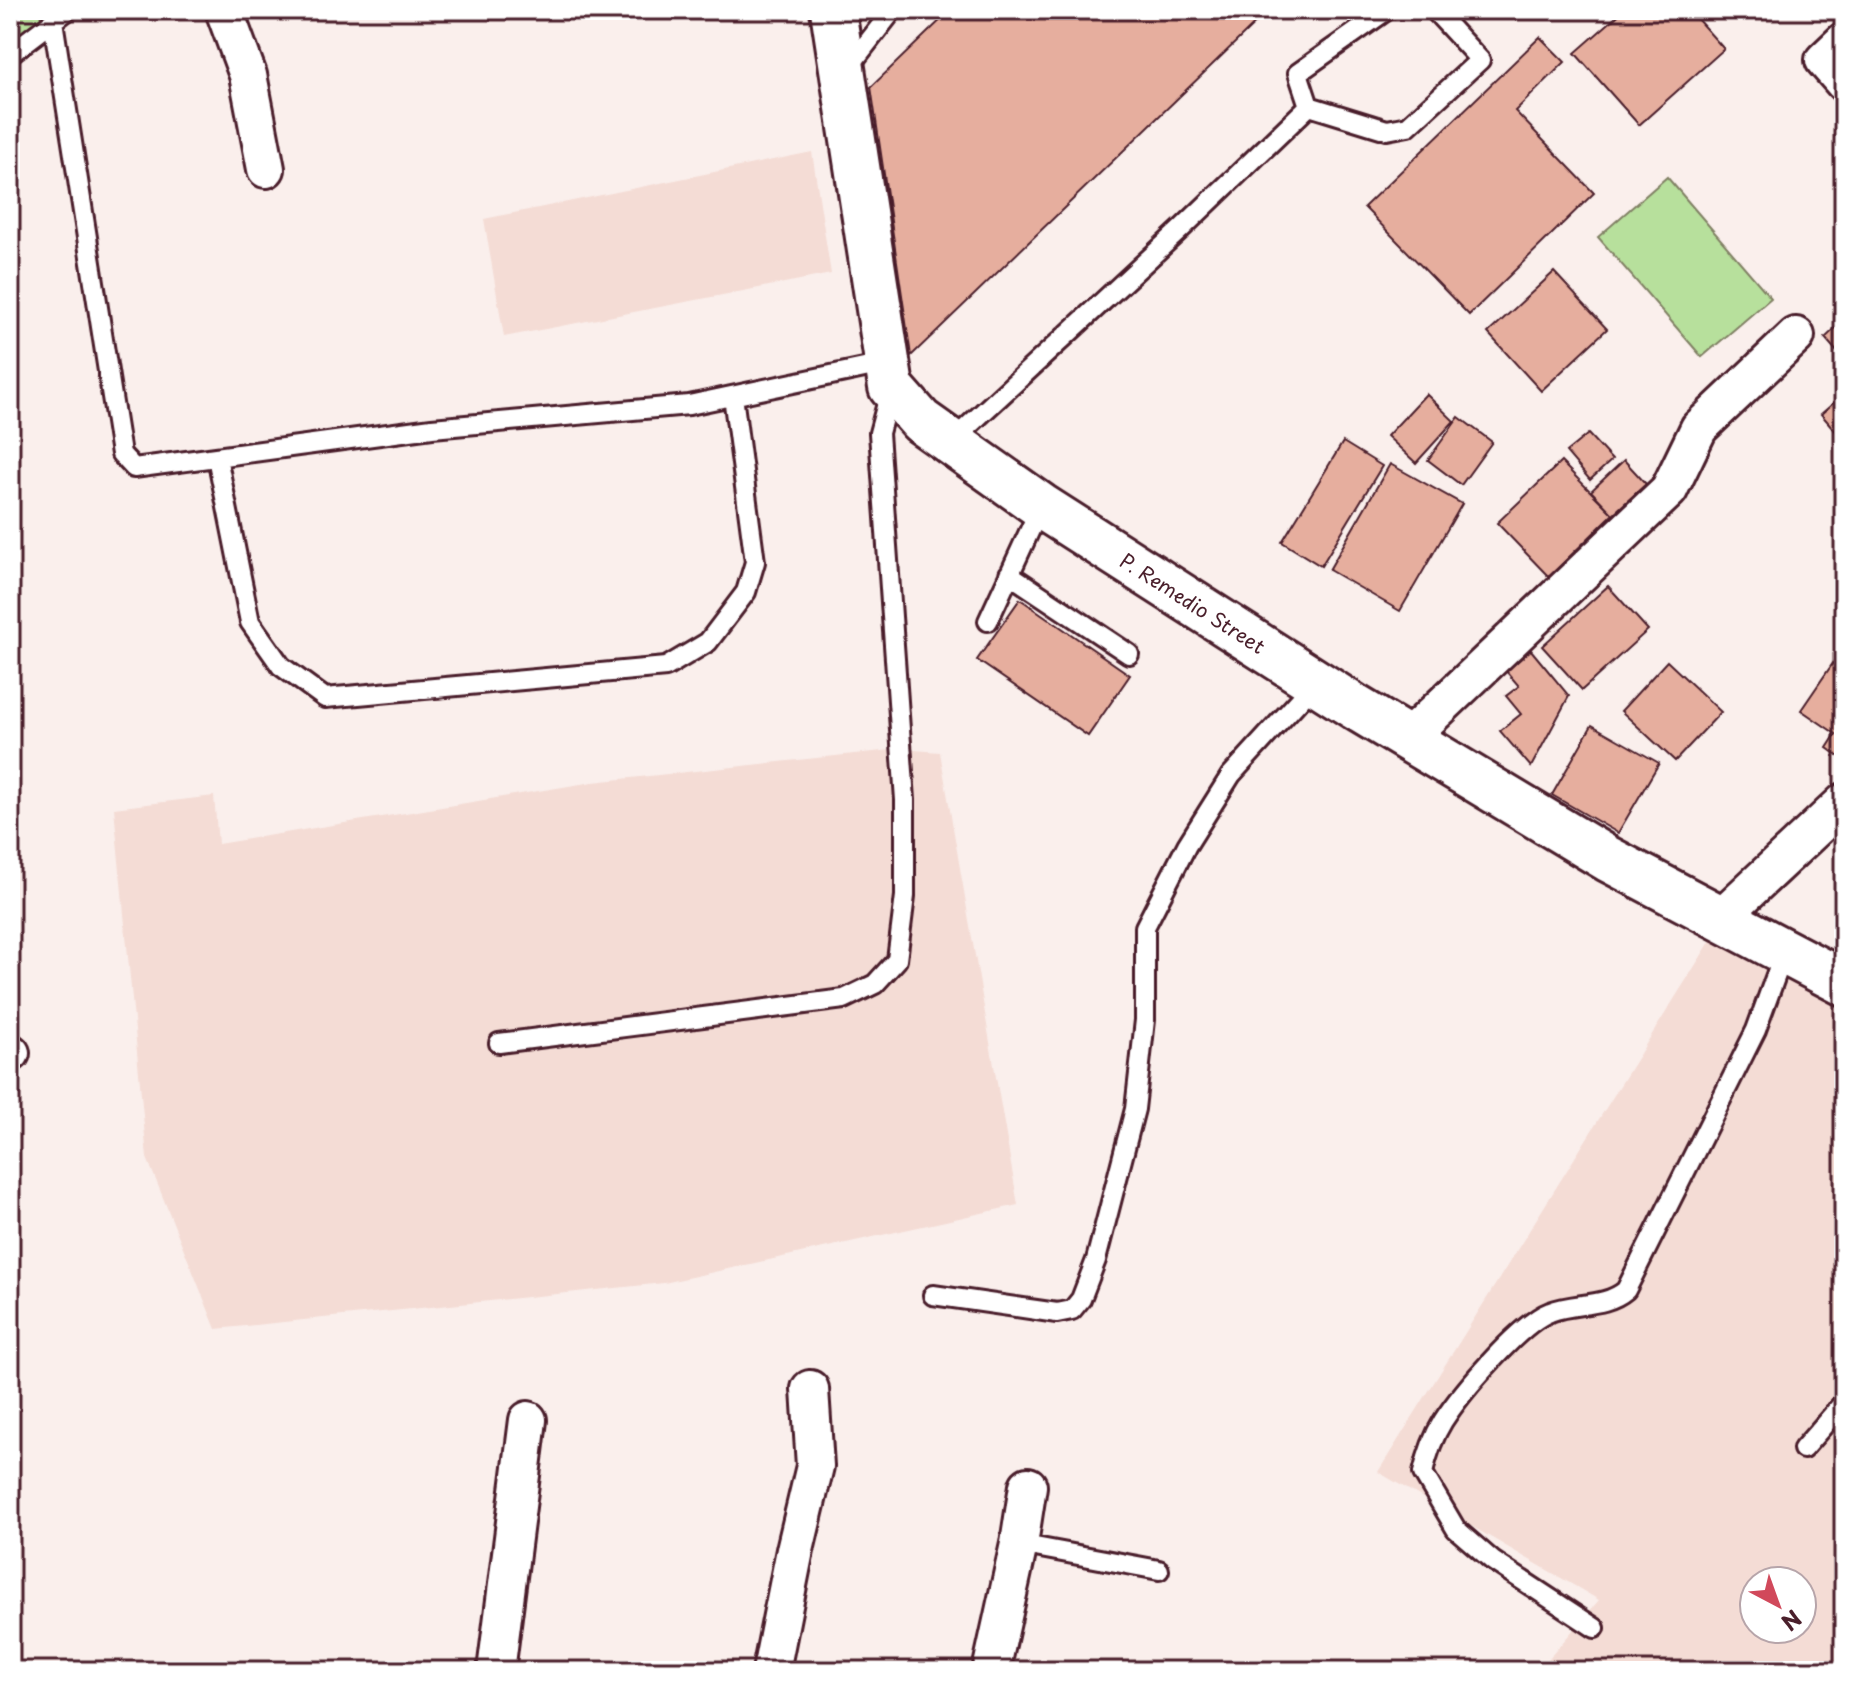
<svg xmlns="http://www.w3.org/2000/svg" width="1854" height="1681" font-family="'Playpen Sans',sans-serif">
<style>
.built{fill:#f4dcd5;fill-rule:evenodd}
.green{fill:#b7e09c;stroke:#808064;stroke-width:2}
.building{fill:#e6ae9e;stroke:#4a1f2b;stroke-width:2}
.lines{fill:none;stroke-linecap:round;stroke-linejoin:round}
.service-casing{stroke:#4a1f2b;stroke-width:24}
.minor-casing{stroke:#4a1f2b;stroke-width:42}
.tertiary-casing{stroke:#4a1f2b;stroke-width:50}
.service{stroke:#fff;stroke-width:18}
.minor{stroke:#fff;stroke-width:36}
.tertiary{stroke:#fff;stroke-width:44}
.labels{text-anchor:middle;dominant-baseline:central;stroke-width:6;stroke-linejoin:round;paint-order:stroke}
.street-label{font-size:20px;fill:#4a1f2b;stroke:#fff}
</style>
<rect width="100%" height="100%" fill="#faefec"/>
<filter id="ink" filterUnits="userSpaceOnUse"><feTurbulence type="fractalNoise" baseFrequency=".0125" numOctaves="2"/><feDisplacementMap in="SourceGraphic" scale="16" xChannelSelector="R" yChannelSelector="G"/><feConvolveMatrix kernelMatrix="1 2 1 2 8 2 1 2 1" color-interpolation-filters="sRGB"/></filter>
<g filter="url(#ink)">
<!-- built -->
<path class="built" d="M 812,152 L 831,274 L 504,337 L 484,219 Z
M 901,749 L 940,752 L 1018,1205 L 664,1283 L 216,1329 L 147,1158 L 114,808 L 214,796 L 218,844 L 593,782 Z
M 1713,937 L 1844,1007 L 1844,1671 L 1538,1671 L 1599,1600 L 1378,1472 ZM 1754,1581 L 1802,1581 L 1802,1629 L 1754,1629 Z"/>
<!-- green -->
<path class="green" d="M 10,10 L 56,10 L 10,43 Z
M 1667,177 L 1771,298 L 1702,357 L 1598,237 Z"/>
<!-- building -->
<path class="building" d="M 951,10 L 1269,10 L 911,356 L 871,87 Z
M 1624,10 L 1689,10 L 1724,49 L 1639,125 L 1575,53 Z
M 1540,37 L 1565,62 L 1515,111 L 1594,193 L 1469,315 L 1364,207 Z
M 1554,272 L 1607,329 L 1541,391 L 1488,333 Z
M 1844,320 L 1844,360 L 1825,338 Z
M 1426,394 L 1454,421 L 1416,463 L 1387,436 Z
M 1844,394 L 1844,441 L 1821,414 Z
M 1459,417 L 1492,442 L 1461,485 L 1428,460 Z
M 1588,434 L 1612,460 L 1590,480 L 1566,452 Z
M 1343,442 L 1382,466 L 1321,566 L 1282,542 Z
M 1624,460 L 1646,484 L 1613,514 L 1591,491 Z
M 1561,462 L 1613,514 L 1549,577 L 1497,523 Z
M 1390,464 L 1462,504 L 1400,611 L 1329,570 Z
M 1608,586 L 1648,630 L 1582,690 L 1542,646 Z
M 1020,599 L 1130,675 L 1088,736 L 977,660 Z
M 1844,647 L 1844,760 L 1827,748 L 1836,734 L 1801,710 Z
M 1531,650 L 1569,696 L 1531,767 L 1500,731 L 1521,714 L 1506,696 L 1519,686 L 1506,671 Z
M 1667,661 L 1721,712 L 1675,761 L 1621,711 Z
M 1592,725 L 1659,763 L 1618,833 L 1552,795 Z"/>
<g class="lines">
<defs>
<path id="service" d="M 53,21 L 121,454 L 134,468 L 432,428 L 689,405 L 888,363
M 10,54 L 68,10
M 848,68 L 893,10
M 1309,106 L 1387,130 L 1408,126 L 1480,60 L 1434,10
M 1309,106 L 1298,73 L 1387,10
M 952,441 L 1180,230 L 1309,106
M 217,457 L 250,622 L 281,666 L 325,698 L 666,667 L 708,642 L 746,592 L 755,562 L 733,396
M 1009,574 L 1129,654
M 988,621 L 1041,506
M 499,1043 L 844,999 L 875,984 L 897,960 L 905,896 L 905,800 L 879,433 L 890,392
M 933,1295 L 1057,1313 L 1072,1310 L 1081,1299 L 1096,1260 L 1135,1109 L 1145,1020 L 1145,927 L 1187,845 L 1231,775 L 1317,681
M 1803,1449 L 1844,1402
M 1019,1544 L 1159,1570
M 1595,1628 L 1493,1561 L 1456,1529 L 1423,1473 C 1427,1455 1433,1437 1443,1421 C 1461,1393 1520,1323 1550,1312 C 1575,1302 1605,1308 1626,1290 L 1756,1030 L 1784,953"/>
<path id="minor" d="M 224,10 L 248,75 L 266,169
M 1844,41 L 1824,60 L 1844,83
M 1408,738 L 1669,490 L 1699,428 L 1796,336
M 1720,918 L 1844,802
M 10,1053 L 11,1053
M 496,1671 L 528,1420
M 771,1671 L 795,1550 L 815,1466 L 810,1389
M 991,1671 L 1019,1544 L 1028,1486"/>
<g id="tertiary">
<path id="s1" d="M 833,10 L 891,387 L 921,421 L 1041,506 L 1355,707 L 1608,859 L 1844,983"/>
</g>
</defs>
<!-- service casing -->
<use href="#service" class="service-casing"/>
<!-- minor casing -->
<use href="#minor" class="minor-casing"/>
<!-- tertiary casing -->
<use href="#tertiary" class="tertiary-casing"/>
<!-- service -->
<use href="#service" class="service"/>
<!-- minor -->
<use href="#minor" class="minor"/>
<!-- tertiary -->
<use href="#tertiary" class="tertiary"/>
</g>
</g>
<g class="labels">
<!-- street labels -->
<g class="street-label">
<text stroke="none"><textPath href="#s1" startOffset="754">P. Remedio Street</textPath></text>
</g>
</g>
<!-- margin -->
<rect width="1854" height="1681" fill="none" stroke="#fff" stroke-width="40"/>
<rect x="20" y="20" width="1814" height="1641" fill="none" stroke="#4a1f2b" stroke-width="3" filter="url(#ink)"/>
<!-- north arrow -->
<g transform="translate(1778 1605) rotate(139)"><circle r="38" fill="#ffffff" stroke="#b7a5aa" stroke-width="2"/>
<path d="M0-6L14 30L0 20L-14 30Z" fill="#d1495b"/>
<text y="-12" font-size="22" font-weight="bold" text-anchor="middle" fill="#4a1f2b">N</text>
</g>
</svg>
